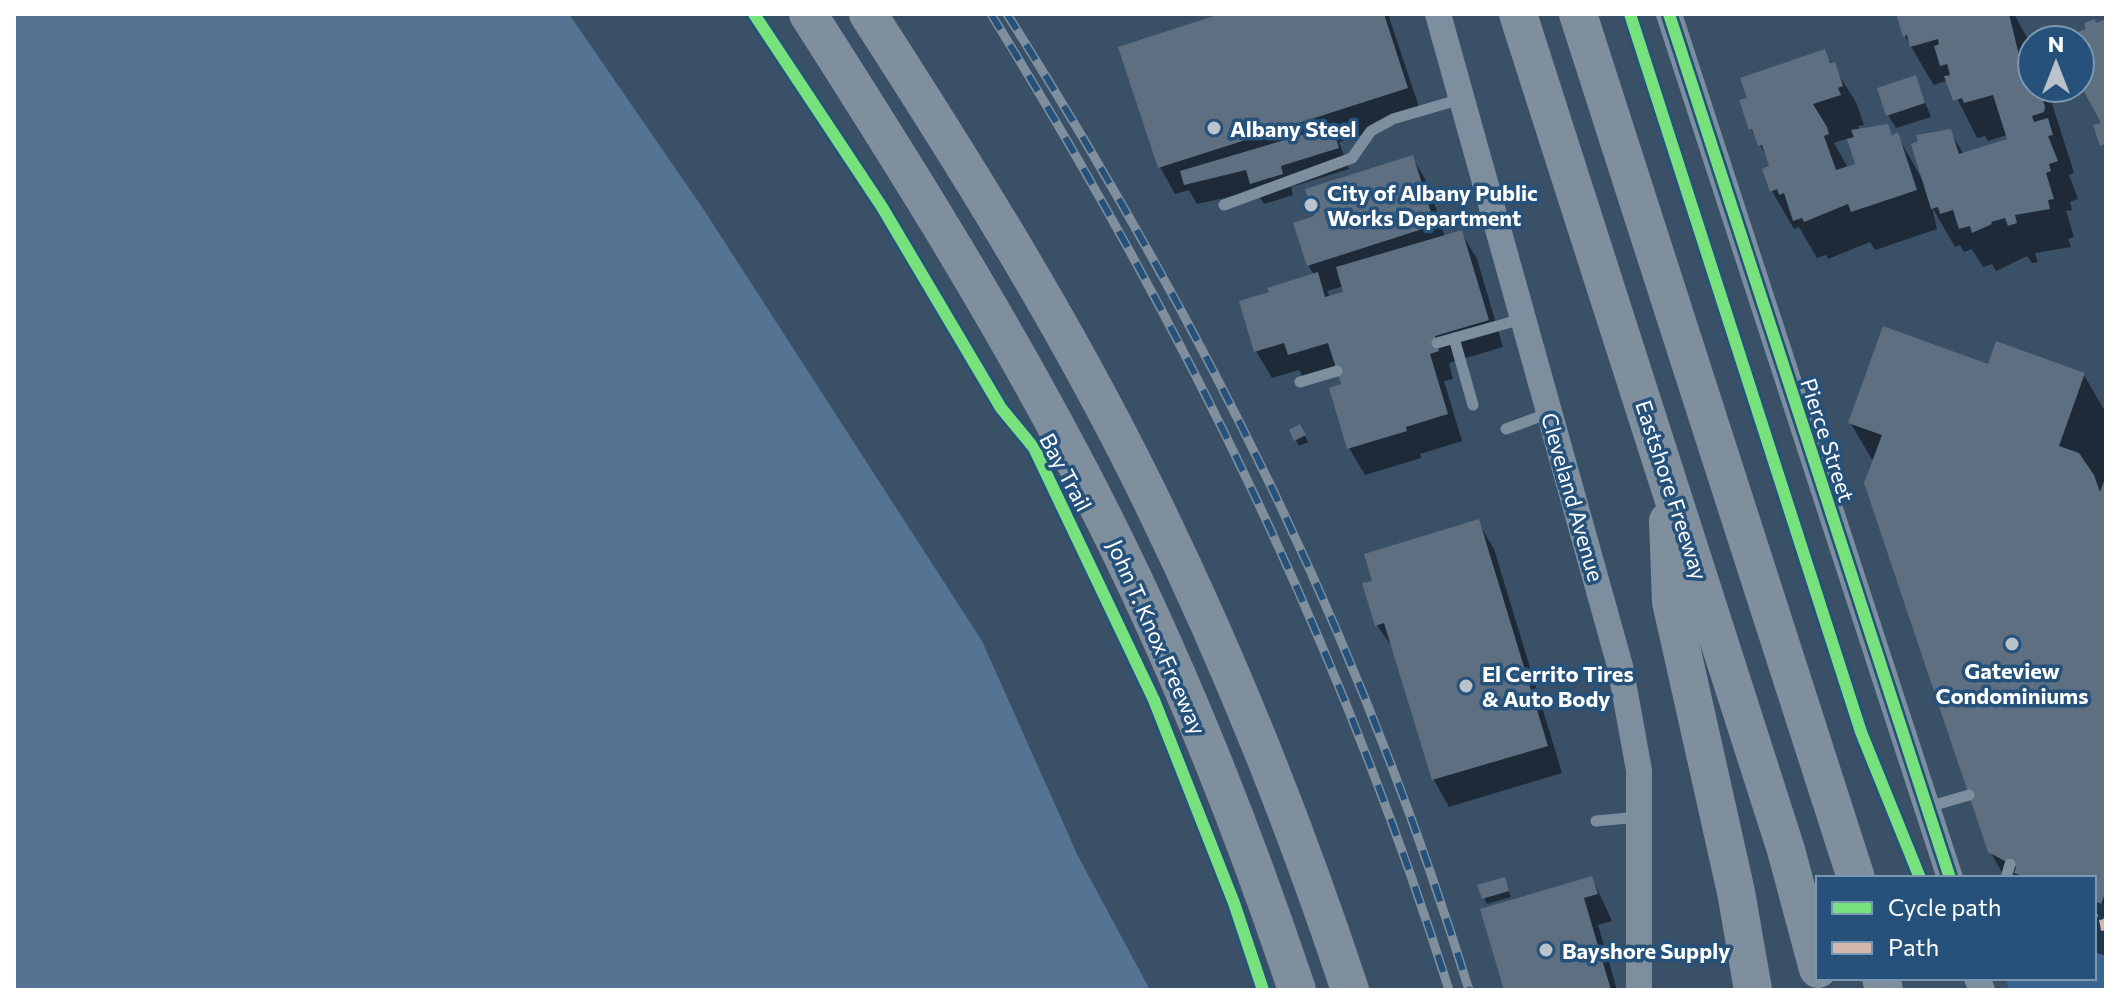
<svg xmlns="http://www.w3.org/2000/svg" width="2120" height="1004" font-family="Commissioner,sans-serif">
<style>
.green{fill:#396691}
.water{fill:#557392}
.shadow{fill:#0007;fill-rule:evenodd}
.building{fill:#5d6f80}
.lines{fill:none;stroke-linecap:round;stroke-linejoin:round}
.path{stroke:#7d8e9e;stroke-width:4;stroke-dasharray:4 6;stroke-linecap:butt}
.service{stroke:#7d8e9e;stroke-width:11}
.tertiary{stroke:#7d8e9e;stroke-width:26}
.motorway{stroke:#7f8f9e;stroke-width:38}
.rail-casing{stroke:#7f8f9e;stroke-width:9}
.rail{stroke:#25517b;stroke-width:6;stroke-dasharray:18;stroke-linecap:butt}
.quiet{stroke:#d1b7ad;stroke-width:10;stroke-dasharray:20 10;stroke-linecap:butt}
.cycleway-casing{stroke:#25517b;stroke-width:17}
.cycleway{stroke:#77e17e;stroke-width:12}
.poi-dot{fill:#bac2ca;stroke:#25517b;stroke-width:3}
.labels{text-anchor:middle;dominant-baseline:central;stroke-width:7;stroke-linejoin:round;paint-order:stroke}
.poi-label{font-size:22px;font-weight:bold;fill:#fff;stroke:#25517b;text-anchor:start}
.street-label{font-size:22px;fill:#fff;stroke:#25517b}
</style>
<rect width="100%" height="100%" fill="#395067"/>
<!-- green -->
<path class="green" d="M 2106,903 L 2106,990 L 2010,990 L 2005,978 L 2094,978 L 2094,904 Z"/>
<!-- water -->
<path class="water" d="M 14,14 L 569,14 L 704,210 L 982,641 L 1078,856 L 1150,990 L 14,990 Z"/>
<!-- shadow -->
<path class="shadow" d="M 1227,14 L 1388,14 L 1422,116 L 1339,142 L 1349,169 L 1291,187 L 1293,195 L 1264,204 L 1256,191 L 1197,204 L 1189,190 L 1175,194 L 1160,167 Z
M 1898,14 L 2014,14 L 2030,43 L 2032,88 L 2045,88 L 2050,97 L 2074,173 L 2069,175 L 2078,199 L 2070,202 L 2072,210 L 2066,211 L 2074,237 L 2068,239 L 2071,247 L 2035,253 L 2038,262 L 2032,263 L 2027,256 L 1996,271 L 1992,264 L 1983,267 L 1972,249 L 1964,252 L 1960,245 L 1955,247 L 1932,207 L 1937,229 L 1875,250 L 1870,242 L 1828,259 L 1826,255 L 1817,258 L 1799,227 L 1794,229 L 1772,191 L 1771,164 L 1751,129 L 1824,52 L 1856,102 L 1864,125 L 1858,126 L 1860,131 L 1897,135 L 1922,179 L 1919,136 L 1950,131 L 1964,155 L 2009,141 L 2007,135 L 1988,141 L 1985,136 L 1977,138 L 1948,80 L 1934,85 L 1927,74 L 1905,36 ZM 1849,138 L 1858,165 L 1848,168 L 1834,143 Z
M 1915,78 L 1931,117 L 1896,128 L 1888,115 Z
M 1412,157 L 1428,184 L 1445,237 L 1461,232 L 1477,259 L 1503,347 L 1449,363 L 1453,379 L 1444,381 L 1462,441 L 1420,454 L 1421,458 L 1365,475 L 1349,448 L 1339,371 L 1305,381 L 1299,370 L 1272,378 L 1256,351 L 1242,303 L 1315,276 L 1308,265 L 1316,217 ZM 1344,286 L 1346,293 L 1330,297 L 1327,291 Z
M 1989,366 L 2084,375 L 2106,413 L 2106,956 L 2094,952 L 2094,878 L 2005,878 L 1990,851 L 1874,463 L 1850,422 Z
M 1300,426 L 1308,442 L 1299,446 L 1291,431 Z
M 1478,522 L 1494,549 L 1562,773 L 1449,807 L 1434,780 L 1395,651 L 1377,625 L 1374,582 Z
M 1592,878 L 1612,921 L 1598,925 L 1617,990 L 1506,990 Z
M 1504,879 L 1511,897 L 1487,904 L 1484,898 Z"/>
<!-- building -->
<path class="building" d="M 1220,14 L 1384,14 L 1408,88 L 1158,168 L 1118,47 Z
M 1896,14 L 2009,14 L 2020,59 L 2029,56 L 2032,88 L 2039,88 L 2045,107 L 2044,112 L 2032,116 L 2034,122 L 2048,118 L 2053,135 L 2048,136 L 2058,161 L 2049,164 L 2051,171 L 2046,173 L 2054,199 L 2048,200 L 2050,209 L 2015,215 L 2017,223 L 2008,226 L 2005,218 L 1991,222 L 1992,224 L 1972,233 L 1970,226 L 1959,229 L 1953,210 L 1940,214 L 1938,207 L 1931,209 L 1911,144 L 1918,141 L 1916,135 L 1951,129 L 1959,154 L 2007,139 L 1993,95 L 1964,103 L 1962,98 L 1953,101 L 1944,76 L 1950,75 L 1947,64 L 1940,66 L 1934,46 L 1939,44 L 1938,39 L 1910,47 L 1907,35 L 1903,37 Z
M 2095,19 L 2096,23 L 2106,19 L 2106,144 L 2100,146 L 2093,125 L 2101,123 L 2080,84 L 2080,77 L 2084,76 L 2082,60 L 2089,58 L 2078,32 L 2086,29 L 2084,23 Z
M 1825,49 L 1830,63 L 1835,62 L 1843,86 L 1838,88 L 1841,95 L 1813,104 L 1827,127 L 1829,134 L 1824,136 L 1836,170 L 1855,164 L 1847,139 L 1854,137 L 1851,130 L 1888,124 L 1892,135 L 1898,132 L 1917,190 L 1851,212 L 1848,204 L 1804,222 L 1802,218 L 1793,221 L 1784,193 L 1779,195 L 1777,189 L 1770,192 L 1762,169 L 1769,166 L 1762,145 L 1758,146 L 1752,129 L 1749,130 L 1739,100 L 1747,98 L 1740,78 Z
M 1916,75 L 1925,103 L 1886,116 L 1877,88 Z
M 1332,126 L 1339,148 L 1281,166 L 1283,174 L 1250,184 L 1246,170 L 1184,185 L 1180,171 Z
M 1413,155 L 1435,225 L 1307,266 L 1293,223 L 1314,216 L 1305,189 Z
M 1462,230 L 1489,320 L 1435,336 L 1439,351 L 1430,354 L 1448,414 L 1406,427 L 1407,431 L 1347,449 L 1329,388 L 1341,384 L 1328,343 L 1288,355 L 1284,343 L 1254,352 L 1239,301 L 1269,292 L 1267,288 L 1318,272 L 1325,297 L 1343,292 L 1336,267 Z
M 1883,326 L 1988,364 L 1996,341 L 2085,373 L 2059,446 L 2079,453 L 2094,475 L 2100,492 L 2106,476 L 2106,891 L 2101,904 L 2094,901 L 2094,878 L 2029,878 L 2014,873 L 2016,867 L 1988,852 L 1864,483 L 1882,435 L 1848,423 Z
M 1300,424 L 1306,435 L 1294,441 L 1289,430 Z
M 1479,519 L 1548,746 L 1432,780 L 1384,623 L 1375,626 L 1362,583 L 1372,581 L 1364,554 Z
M 1592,876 L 1598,894 L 1584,898 L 1611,990 L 1504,990 L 1480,909 Z
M 1505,877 L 1509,891 L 1482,899 L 1477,885 Z"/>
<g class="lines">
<!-- path -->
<path class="path" d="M 2094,915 L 2104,919"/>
<!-- service -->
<path class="service" d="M 1224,205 L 1352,158 L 1371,131 L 1393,119 L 1461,99
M 1454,338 L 1473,405
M 1437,343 L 1522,319
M 1300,382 L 1337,371
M 1506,429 L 1549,413
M 1928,807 L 1969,795
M 1596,821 L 1639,817
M 2006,878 L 2010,864"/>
<!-- tertiary -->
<path class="tertiary" d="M 1438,14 L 1620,666 L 1639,770 L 1639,990
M 1669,14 L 1950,878
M 1977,978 L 1982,990"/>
<!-- motorway -->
<path class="motorway" d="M 808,14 C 896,152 983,290 1060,434 C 1156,611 1233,799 1297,990
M 868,14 C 964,163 1058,313 1137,471 C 1221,639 1291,812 1350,990
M 1518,14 L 1786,850 L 1818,969
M 1578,14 L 1856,878
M 1668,521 L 1671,602 L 1736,892 L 1753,990
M 1881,978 L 1884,990"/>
<defs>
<path id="rail" d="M 991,14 C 1184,326 1338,639 1449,990
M 1007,14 C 1205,328 1359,634 1469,990"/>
</defs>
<!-- rail casing -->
<use href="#rail" class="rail-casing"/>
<!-- rail -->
<use href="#rail" class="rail"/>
<!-- quiet -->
<path class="quiet" d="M 2104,919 L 2106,930"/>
<defs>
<path id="cycleway" d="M 754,14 L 882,207 L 1001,408 L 1034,448 L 1154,700 L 1234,903 L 1263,990
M 1630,14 L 1861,732 L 1920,878
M 1669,14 L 1950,878"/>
</defs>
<!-- cycleway casing -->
<use href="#cycleway" class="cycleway-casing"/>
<!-- cycleway -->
<use href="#cycleway" class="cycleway"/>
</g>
<!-- markers -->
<g class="poi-dot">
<circle cx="1214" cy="128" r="8"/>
<circle cx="1311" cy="205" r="8"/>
<circle cx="2012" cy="644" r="8"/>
<circle cx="1466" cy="686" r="8"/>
<circle cx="1546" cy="950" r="8"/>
</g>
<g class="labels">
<!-- poi labels -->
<g class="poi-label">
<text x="1230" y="128">Albany Steel</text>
<text x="1327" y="192">City of Albany Public<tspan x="1327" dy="25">Works Department</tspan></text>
<text x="2012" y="670" text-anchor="middle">Gateview<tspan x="2012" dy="25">Condominiums</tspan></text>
<text x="1482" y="673">El Cerrito Tires<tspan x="1482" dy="25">&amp; Auto Body</tspan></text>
<text x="1562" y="950">Bayshore Supply</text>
</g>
<!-- street labels -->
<g class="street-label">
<text transform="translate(1828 440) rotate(72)">Pierce Street</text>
<text transform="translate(1066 472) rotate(62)">Bay Trail</text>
<text transform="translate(1672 490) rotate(72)">Eastshore Freeway</text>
<text transform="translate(1573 497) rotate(74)">Cleveland Avenue</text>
<text transform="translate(1157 637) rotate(66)">John T. Knox Freeway</text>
</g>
</g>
<!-- border -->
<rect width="2120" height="1004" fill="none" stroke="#ffffff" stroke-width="32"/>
<!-- legend -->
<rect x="1816" y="876" width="280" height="104" fill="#25517b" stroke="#7c97b0" stroke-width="2"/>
<rect x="1832" y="902" width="40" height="12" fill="#77e17e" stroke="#7c97b0" stroke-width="2"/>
<text x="1888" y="916" font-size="24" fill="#ffffff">Cycle path</text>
<rect x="1832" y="942" width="40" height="12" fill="#d1b7ad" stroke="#7c97b0" stroke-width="2"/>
<text x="1888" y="956" font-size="24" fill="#ffffff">Path</text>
<!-- north arrow -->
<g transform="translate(2056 64)"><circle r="38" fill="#25517b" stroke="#7c97b0" stroke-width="2"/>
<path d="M0-6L14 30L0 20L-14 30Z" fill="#bac2ca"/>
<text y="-12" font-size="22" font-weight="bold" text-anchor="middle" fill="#ffffff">N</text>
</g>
</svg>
